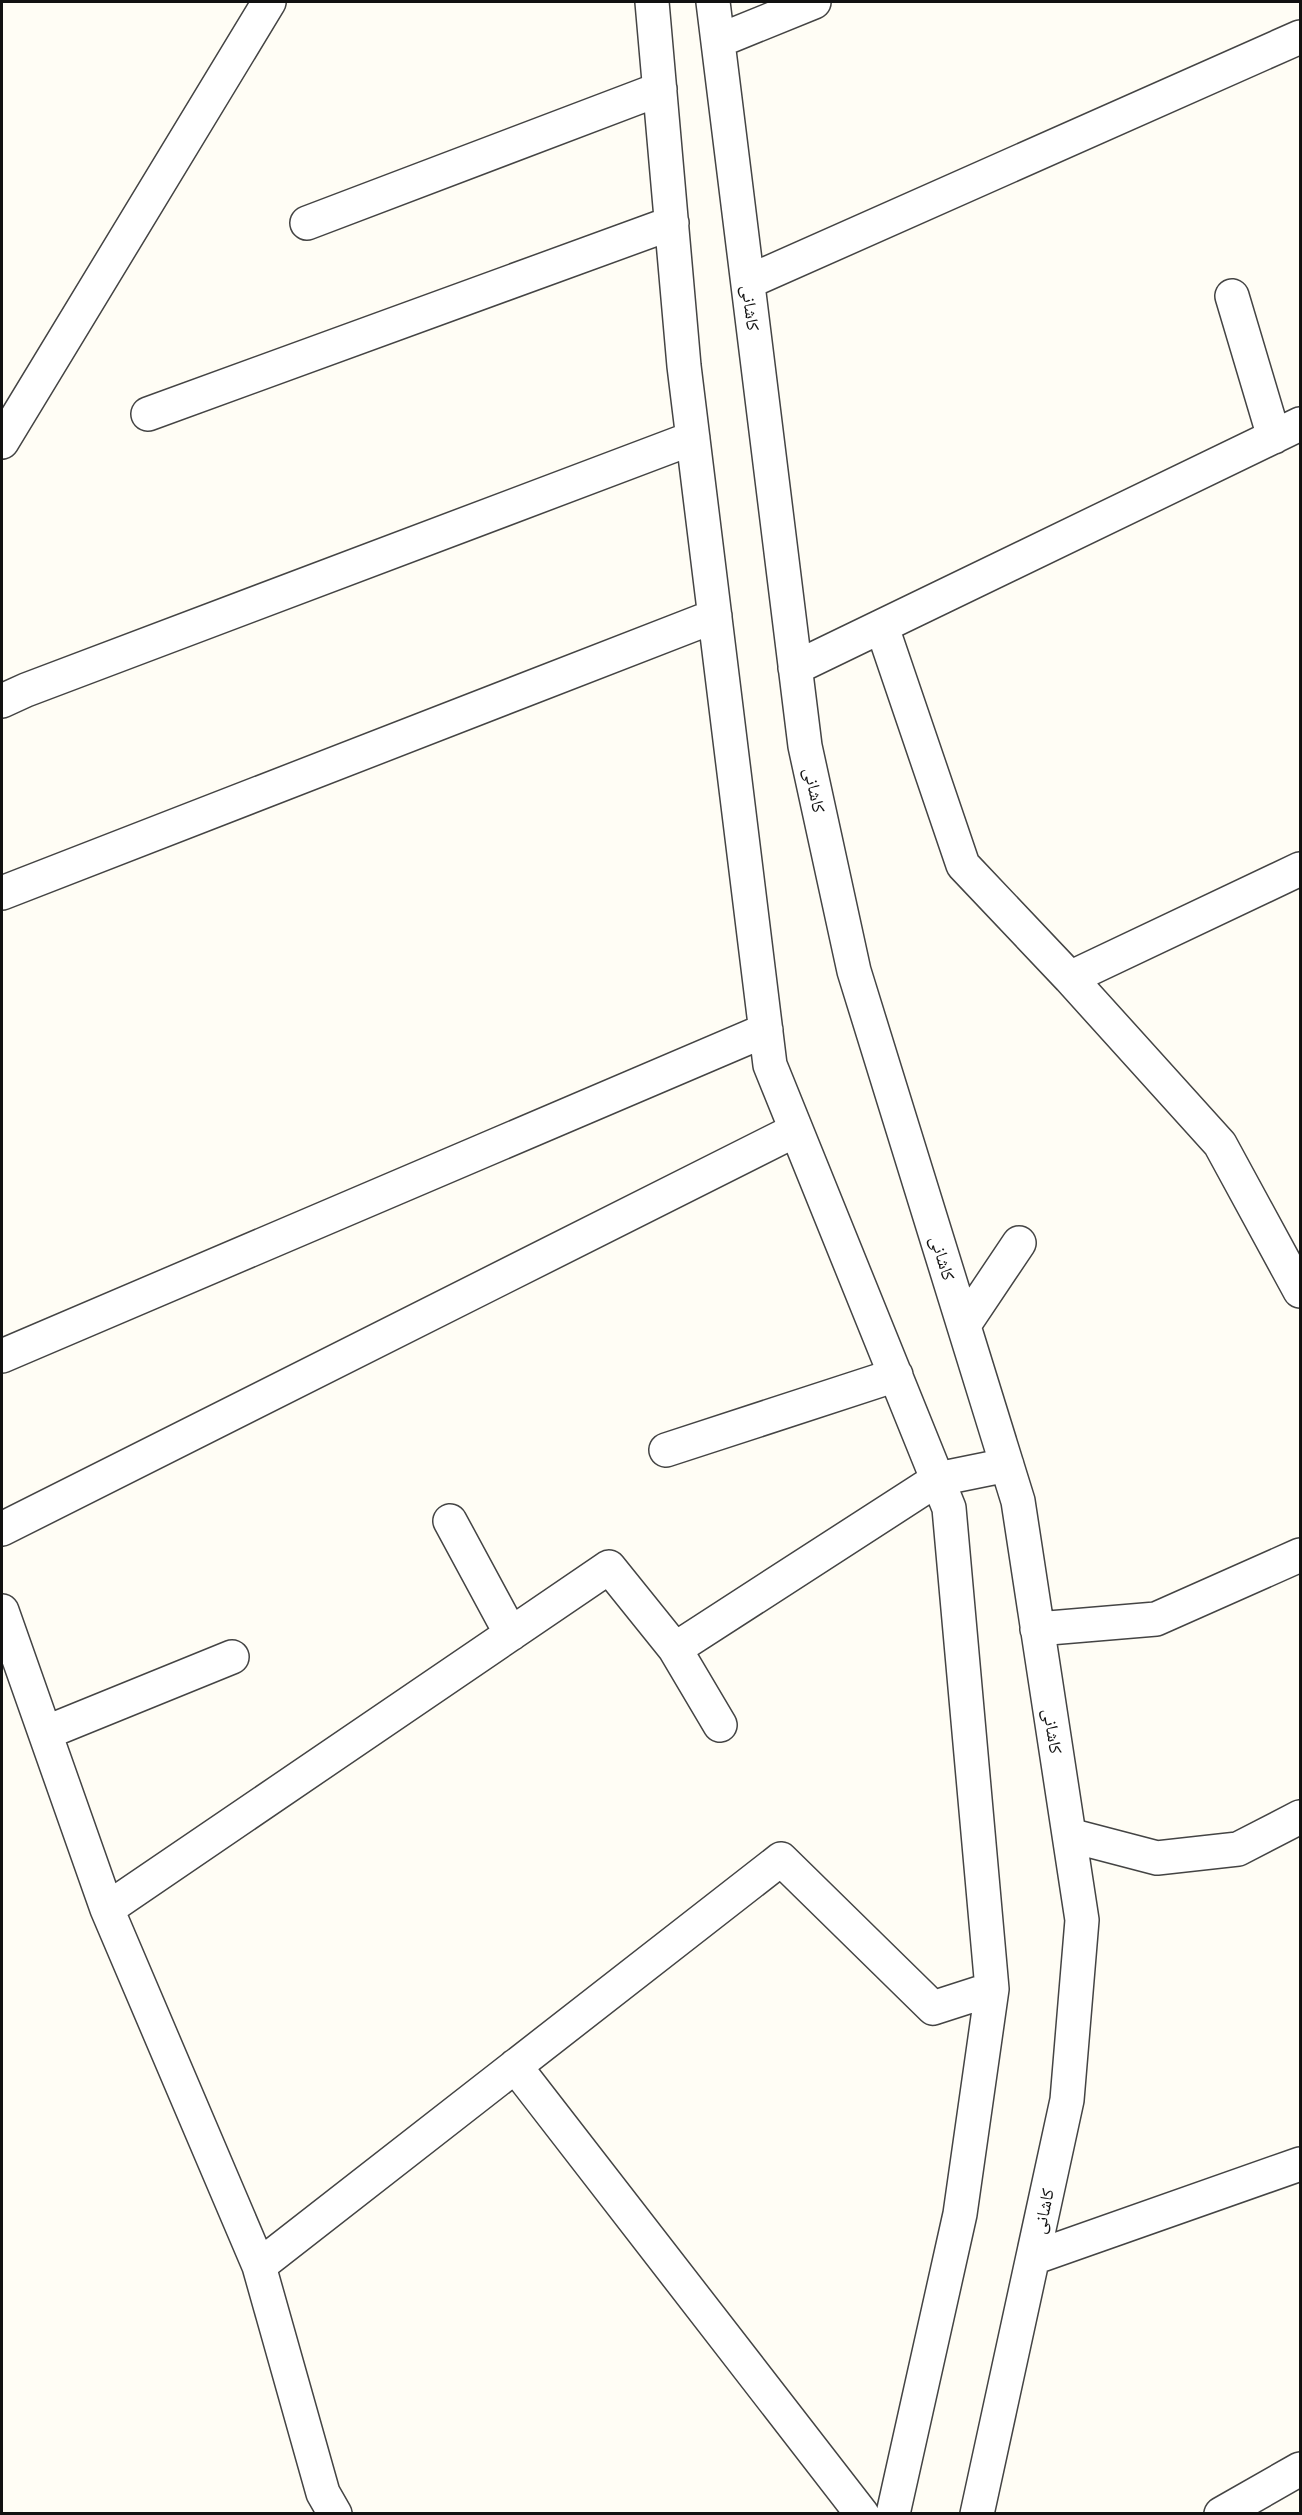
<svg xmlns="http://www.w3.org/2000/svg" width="1302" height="2515" font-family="'IBM Plex Serif','Noto Naskh Arabic',serif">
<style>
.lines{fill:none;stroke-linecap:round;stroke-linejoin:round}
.minor-casing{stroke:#444;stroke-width:36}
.minor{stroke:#fff;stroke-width:33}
.labels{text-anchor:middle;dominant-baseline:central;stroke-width:6;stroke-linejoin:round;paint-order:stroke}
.street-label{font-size:18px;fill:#111;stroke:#fff}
</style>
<rect width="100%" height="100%" fill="#fffdf5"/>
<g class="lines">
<defs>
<path id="minor" d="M 652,2 L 684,366 L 770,1065 L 949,1508 L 992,1989 L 960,2214 L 893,2514
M 713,2 L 805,746 L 854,971 L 1018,1501 L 1082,1920 L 1067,2100 L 977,2514
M 718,41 L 814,2
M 307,223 L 660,89
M 748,282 L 1300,37
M 1232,296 L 1274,437
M 148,414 L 672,223
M 2,442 L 269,2
M 882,627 L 963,865 L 1070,978 L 1220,1144 L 1300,1291
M 795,668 L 1300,424
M 2,701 L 26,690 L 693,438
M 2,893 L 715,616
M 1070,978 L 1300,869
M 964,1325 L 1019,1243
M 2,1356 L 766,1030
M 666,1450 L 896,1375
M 450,1521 L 511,1634
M 2,1529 L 796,1130
M 2,1611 L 107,1909 L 259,2266 L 323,2493 L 335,2514
M 1037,1629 L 1156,1619 L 1300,1555
M 675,1649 L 938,1479 L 1007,1465
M 45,1733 L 232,1657
M 1069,1835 L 1157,1858 L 1238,1849 L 1300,1817
M 107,1909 L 609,1567 L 675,1649 L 720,1725
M 515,2066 L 862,2514
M 1033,2258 L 1300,2164
M 259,2266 L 781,1859 L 933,2008 L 992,1989
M 1221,2514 L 1300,2469"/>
</defs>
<!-- minor casing -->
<use href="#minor" class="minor-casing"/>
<!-- minor -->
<use href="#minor" class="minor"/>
</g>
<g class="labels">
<!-- street labels -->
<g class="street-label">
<text transform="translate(751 308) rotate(83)">کاشانی</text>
<text transform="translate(815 790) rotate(78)">کاشانی</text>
<text transform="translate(943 1258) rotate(73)">کاشانی</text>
<text transform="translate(1053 1731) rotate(81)">کاشانی</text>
<text transform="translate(1043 2211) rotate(-78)">کاشانی</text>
</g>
</g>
<!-- border -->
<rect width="1302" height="2515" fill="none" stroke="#111111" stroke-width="6"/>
</svg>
